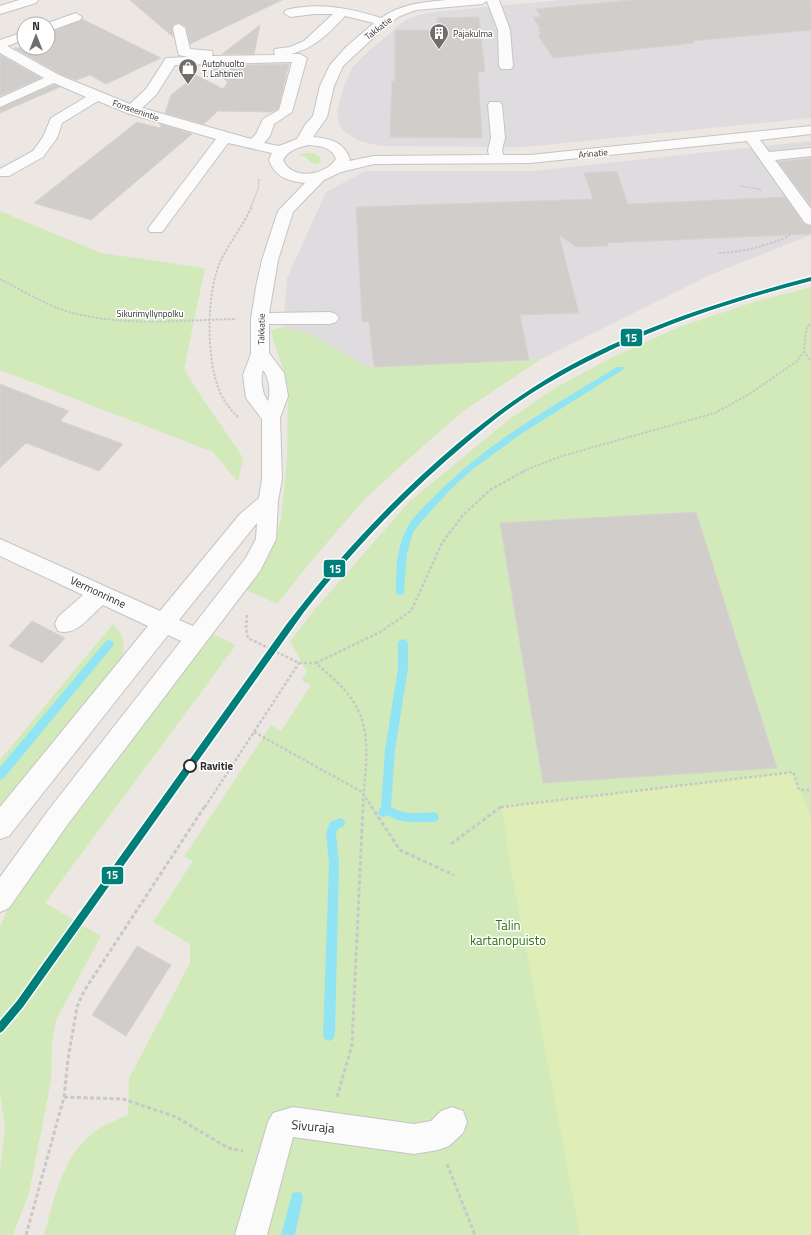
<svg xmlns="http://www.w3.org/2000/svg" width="811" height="1235" font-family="'Titillium Web',sans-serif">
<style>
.industrial{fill:#dfdcdf}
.green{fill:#d2eab9}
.pitch{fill:#dfeeb6}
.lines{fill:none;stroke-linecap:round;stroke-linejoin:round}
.stream{fill:#90e4f4;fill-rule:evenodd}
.building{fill:#d0cdca;stroke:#d7d3cf}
.minor-casing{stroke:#c5c4c4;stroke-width:2}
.path-far3{stroke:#c8c8c8;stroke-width:1.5;stroke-dasharray:2 1;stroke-linecap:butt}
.path-far2{stroke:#c8c8c8;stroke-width:2;stroke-dasharray:2.5 1.5;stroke-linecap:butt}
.path-far1{stroke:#c8c8c8;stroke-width:2.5;stroke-dasharray:3 2;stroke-linecap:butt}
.path{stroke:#c8c8c8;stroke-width:3;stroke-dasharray:4 2.5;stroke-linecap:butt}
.minor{fill:#fcfbfb;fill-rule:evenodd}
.rail-1-casing{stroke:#fff;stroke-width:3}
.rail-1{fill:#007e79;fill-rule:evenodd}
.stop-dot{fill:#fff;stroke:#2d2d2d;stroke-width:2}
.labels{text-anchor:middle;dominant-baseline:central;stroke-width:3;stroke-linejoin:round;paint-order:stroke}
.far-street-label{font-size:9px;fill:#2d2d2d;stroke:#fff}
.far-poi-label{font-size:9px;fill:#2d2d2d;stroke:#fff;text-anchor:start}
.street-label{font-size:11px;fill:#2d2d2d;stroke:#fff}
.stop-label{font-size:11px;font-weight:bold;fill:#2d2d2d;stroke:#fff;text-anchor:start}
.near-park-label{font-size:13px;fill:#317413;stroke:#fff}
.near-street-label{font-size:13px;fill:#2d2d2d;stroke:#fff}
.line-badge{stroke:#fff;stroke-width:1.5}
.badge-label{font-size:11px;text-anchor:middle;font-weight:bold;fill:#fff}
</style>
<rect width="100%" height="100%" fill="#ece7e3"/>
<!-- industrial -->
<path class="industrial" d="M 560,0 L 811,0 L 811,118 L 524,147 L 381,146 L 359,141 L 350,135 L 343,130 L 339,124 L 337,112 L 344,86 L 352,68 L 363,56 L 404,21 L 418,15 L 435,12 Z
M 811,141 L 811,235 L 712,274 L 541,359 L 366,367 L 311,334 L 283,327 L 287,278 L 326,192 L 365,171 L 534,171 Z"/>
<!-- green -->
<path class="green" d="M 305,153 L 314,153 L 320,157 L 321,161 L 317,164 L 311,163 L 306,157 L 298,155 Z
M 0,211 L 101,253 L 205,268 L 184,369 C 202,400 224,428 243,458 L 238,482 L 213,452 L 0,370 Z
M 811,287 L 811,1235 L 44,1235 C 55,1197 63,1151 100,1128 C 108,1123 119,1119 128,1115 L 129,1078 L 190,963 L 190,944 L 153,922 L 193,861 L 184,857 L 271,725 L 281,731 L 311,685 L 301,680 L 307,672 L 290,641 L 316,608 L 409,502 L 507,421 L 555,388 L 613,357 L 679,327 L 757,301 Z
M 283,327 L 311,334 L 367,367 L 541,359 L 462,412 L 404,463 L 364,500 L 313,559 L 277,604 L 246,590 L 267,560 L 273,547 L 281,519 L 287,459 L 288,388 L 284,372 L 272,336 L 271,330 Z
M 113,624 C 124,636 126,642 122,658 L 0,810 L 0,760 Z
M 213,634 L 236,645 L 45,903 L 101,936 L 56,1020 L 52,1043 L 51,1081 L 29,1193 L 13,1235 L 0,1235 L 0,1171 L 5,1127 L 0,1094 L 0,927 L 7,910 L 20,889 Z"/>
<!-- pitch -->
<path class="pitch" d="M 793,772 L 811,818 L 811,1235 L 580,1235 L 510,863 L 502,806 Z"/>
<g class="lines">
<!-- stream -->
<path class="stream" d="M 617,367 L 623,367 L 624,369 L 521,434 L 473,469 L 451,489 L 421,522 L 413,532 L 407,554 L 404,592 L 403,595 L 397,595 L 396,592 C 396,572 396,551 405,532 C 411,518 423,508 434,497 C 486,443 553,406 617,367 Z
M 403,639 L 406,640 L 408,643 L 408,668 L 395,750 L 391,807 C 404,815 419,813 434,812 L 438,814 L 439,817 L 438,820 L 434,822 L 409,822 L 397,820 L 387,815 L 383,817 L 379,815 L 378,812 L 381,807 L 385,750 L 398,668 L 398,643 L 400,640 Z
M 109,640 L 112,641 L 114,644 L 112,647 L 4,778 L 0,780 L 0,767 L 106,641 Z
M 340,818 L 344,820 L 345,823 L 344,826 L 338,829 L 336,833 L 339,864 L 335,1035 L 333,1039 L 329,1041 L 325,1039 L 323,1035 L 329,864 L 326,833 L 330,822 Z
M 297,1192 L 302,1193 L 303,1198 L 295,1235 L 281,1235 L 291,1198 L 292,1193 Z"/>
</g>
<!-- building -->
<path class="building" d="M 130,0 L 282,0 L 190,44 L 186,27 L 180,23 L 174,24 L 172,28 L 173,37 Z
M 631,0 L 811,0 L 811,30 L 693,41 L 694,43 L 553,58 L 538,35 L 541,34 L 538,30 L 541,30 L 533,17 L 541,17 L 536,9 Z
M 479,17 L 485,72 L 478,72 L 482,138 L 390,137 L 392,81 L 395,81 L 395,30 L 438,30 L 437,18 Z
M 82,19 L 161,58 L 106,84 L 90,75 L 76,80 L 60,74 L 14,48 L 48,48 L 48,34 Z
M 260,25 L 254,54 L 222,54 Z
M 0,55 L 41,78 L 0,96 Z
M 289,64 L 278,109 L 272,112 L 218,111 L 204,124 L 165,113 L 171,95 L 196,75 L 223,89 L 228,82 L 208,66 Z
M 54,85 L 60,87 L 0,113 L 0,108 Z
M 137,122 L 160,128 L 161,124 L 192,134 L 91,220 L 34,203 Z
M 811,158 L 811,206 L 778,162 Z
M 615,171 L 617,172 L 628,204 L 785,197 L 804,224 L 811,226 L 811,234 L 607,243 L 608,246 L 576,247 L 559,235 L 579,313 L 520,315 L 529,360 L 374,367 L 369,321 L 362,322 L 356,207 L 593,199 L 584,173 Z
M 0,384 L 69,411 L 60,421 L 123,444 L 99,471 L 26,443 L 0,468 Z
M 696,512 L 777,768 L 543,783 L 500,523 Z
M 32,621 L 65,638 L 42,663 L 9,646 Z
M 137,946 L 171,965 L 126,1036 L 92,1015 Z"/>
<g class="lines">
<defs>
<path id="minor" d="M 19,0 L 38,0 L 36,3 L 0,14 L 0,6 Z
M 447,0 L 499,0 L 510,30 L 513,66 L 511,69 L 501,69 L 499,66 L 498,30 L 487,1 L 482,4 L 416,10 L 400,16 L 387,25 L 343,66 L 334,86 L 327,117 L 313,137 C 329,138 344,142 350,159 L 349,161 L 374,156 L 489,155 L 488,150 L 491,138 L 488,105 L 490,102 L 500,102 L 502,105 L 505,138 L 502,150 L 503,155 L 530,155 L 811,126 L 811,134 L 760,140 L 769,152 L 811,148 L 811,156 L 775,160 L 811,209 L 811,225 L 805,223 L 747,141 L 530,163 L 374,164 L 341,172 L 324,180 L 293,212 L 278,260 L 269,313 L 330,312 L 336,314 L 339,318 L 336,322 L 330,324 L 269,324 L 269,353 L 284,373 L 288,396 L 280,418 L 282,479 L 278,501 L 276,539 L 260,571 L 68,824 L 9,908 L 0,912 L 0,877 L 50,808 L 181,641 L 168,635 L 9,836 L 0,839 L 0,807 L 148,626 L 103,605 C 90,616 76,637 58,631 L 55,624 L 58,617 L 83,595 L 0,556 L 0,539 L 160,611 L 240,514 L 259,498 L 262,479 L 262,419 L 246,398 L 243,375 L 251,354 L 251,319 L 256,287 L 262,260 L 278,211 L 305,183 C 288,181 275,177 269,160 L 272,153 L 228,143 L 162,232 L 150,232 L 148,229 L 150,226 L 216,139 L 127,113 L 98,101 L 62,123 L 57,138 L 43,157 L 9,176 L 0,176 L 0,169 L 33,151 L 43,137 L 51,118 L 86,97 L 54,83 L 0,107 L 0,98 L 44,78 L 0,53 L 0,40 L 24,32 L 24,40 L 7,46 L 59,75 L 130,104 L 146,89 L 166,58 L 188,57 L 179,55 L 178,52 L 173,28 L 175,25 L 179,24 L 185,28 L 190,49 L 212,51 L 213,54 L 212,56 L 275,55 L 274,52 L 275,49 L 290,47 L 304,41 L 333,14 L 315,14 L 290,17 L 284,13 L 286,10 C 319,2 349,8 381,18 C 401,4 423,2 447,0 ZM 345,16 L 374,23 L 346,47 L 330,65 L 320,86 L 313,116 L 305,125 L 297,139 L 279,146 L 264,143 L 270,136 L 274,124 L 292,112 L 307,58 L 300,54 L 291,54 C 315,48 329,33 345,16 ZM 292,62 L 279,110 L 263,119 L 256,134 L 251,139 L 142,108 L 156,95 L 175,65 ZM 309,145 C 320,146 332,147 336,159 C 325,176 292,181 283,160 C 288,150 299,147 309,145 ZM 263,370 C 269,377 271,393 268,401 C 262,394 260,379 263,370 ZM 257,523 L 256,539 L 245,559 L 193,626 L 179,620 Z
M 76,13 L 82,17 L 80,20 L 52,30 L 48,31 L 48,24 L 45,24 Z
M 293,1107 L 414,1124 L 431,1121 L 441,1111 L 452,1107 L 463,1111 L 467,1122 L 463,1133 L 449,1146 L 438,1150 L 414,1154 L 293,1137 L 267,1235 L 235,1235 L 268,1122 L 273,1113 Z"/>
</defs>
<!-- minor casing -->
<use href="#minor" class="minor-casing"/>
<!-- path-far3 -->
<path class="path-far3" d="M 740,186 L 759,189 L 761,191
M 251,207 L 258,189 L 259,178"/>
<!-- path-far2 -->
<path class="path-far2" d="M 719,253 C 744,252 766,246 789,236 L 790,232
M 0,279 C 22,290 45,305 69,312 C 123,327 181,320 236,319
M 804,351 L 811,361
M 238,417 C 231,410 224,402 220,392 C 206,360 206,295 220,262 C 229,243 243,226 252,206
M 523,471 L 562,456 L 715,413 L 751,393 L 797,361 L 804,351 L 806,330 L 811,322"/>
<!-- path-far1 -->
<path class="path-far1" d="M 247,615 L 246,629 L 248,638 L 299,663 L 316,663 C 330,676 347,689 356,706 C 373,736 364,774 363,807
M 316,663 L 380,632 L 411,611 L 442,543 L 463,515 L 490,490 L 526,470
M 254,732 L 362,792 L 372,807
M 205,807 L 299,663
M 501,807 L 793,772 L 799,790 L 811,790"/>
<!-- path -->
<path class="path" d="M 371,806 L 400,850 L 454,875
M 451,844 L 502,806
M 64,1097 L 123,1099 L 176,1117 L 228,1148 L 243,1151
M 337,1097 L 352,1045 L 363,806
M 447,1164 L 475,1235
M 26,1235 L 64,1097 L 68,1059 L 77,1007 L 84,991 L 205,806"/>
<!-- minor -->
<use href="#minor" class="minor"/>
<defs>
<path id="rail-1" d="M 811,277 L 811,281 C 713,306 618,339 532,393 C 508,408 485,427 463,446 C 404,496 352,551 304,612 L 23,1007 L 3,1031 L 0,1033 L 0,1021 L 17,1001 L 41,967 L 286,625 C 337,559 393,498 457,444 C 490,417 523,392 560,371 C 638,327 724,300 811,277 Z"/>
</defs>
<!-- rail-1 casing -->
<use href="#rail-1" class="rail-1-casing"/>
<!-- rail-1 -->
<use href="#rail-1" class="rail-1"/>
</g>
<!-- icons -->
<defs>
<symbol id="building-pin" viewBox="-11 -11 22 30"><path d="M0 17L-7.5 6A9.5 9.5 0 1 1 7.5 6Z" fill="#706e6d" stroke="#fff"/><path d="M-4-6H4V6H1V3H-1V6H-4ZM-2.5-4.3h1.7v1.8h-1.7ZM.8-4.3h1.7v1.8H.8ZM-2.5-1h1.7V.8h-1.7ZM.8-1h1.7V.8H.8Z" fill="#fff"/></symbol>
<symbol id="shop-pin" viewBox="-11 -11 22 30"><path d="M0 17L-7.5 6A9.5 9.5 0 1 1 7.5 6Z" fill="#706e6d" stroke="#fff"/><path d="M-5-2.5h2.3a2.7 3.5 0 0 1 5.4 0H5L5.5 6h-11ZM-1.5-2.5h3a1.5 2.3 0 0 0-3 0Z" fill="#fff"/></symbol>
</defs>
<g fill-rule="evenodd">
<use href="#building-pin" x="428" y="22" width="22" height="30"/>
<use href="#shop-pin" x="177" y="57" width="22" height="30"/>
</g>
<!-- markers -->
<circle class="stop-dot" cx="190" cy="766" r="6"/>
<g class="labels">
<!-- far-street labels -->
<g class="far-street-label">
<text transform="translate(378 28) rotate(-38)">Takkatie</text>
<text transform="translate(136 110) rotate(19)">Fonseenintie</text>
<text transform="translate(593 153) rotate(-6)">Arinatie</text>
<text x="150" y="313">Sikurimyllynpolku</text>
<text transform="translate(261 329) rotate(-89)">Takkatie</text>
</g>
<!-- far-poi labels -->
<g class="far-poi-label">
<text x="453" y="33">Pajakulma</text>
<text x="202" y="63">Autohuolto<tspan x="202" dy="10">T. Lahtinen</tspan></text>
</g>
<!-- street labels -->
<g class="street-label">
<text transform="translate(98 592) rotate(25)">Vermonrinne</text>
</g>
<!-- stop labels -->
<g class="stop-label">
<text x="200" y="766">Ravitie</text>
</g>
<!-- near-park labels -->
<g class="near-park-label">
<text x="508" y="925">Talin<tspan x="508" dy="15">kartanopuisto</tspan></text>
</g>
<!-- near-street labels -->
<g class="near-street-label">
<text transform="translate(313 1126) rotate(5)">Sivuraja</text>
</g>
</g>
<g class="line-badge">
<rect x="620" y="328" width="23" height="19" rx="4" fill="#007e79"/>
<rect x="323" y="559" width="23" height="19" rx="4" fill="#007e79"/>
<rect x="101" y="866" width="23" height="19" rx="4" fill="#007e79"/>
</g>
<g class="badge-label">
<text x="631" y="342">15</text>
<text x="335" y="573">15</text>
<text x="112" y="879">15</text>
</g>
<!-- north arrow -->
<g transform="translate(36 36)"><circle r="19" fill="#ffffff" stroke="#ababab"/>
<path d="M0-3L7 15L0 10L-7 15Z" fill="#706e6d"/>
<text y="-6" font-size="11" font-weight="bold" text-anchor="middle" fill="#2d2d2d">N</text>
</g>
</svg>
